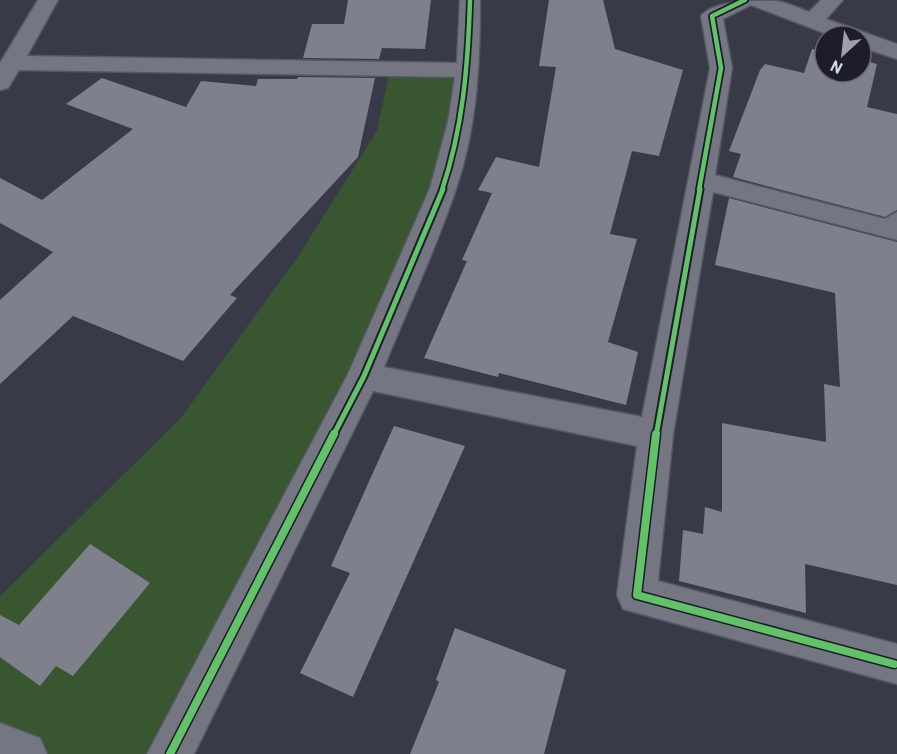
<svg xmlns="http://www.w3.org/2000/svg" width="897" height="754" font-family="Barlow,sans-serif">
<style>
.green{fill:#385731}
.building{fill:#7e808c}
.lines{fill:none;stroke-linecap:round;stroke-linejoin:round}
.minor-casing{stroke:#545663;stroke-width:3}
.minor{fill:#747682;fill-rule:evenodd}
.cycleway-far2-casing{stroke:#1c1d29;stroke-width:8}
.cycleway-far1-casing{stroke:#1c1d29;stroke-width:9}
.cycleway-casing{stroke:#1c1d29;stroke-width:11}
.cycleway-far2{stroke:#61c268;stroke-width:4.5}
.cycleway-far1{stroke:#61c268;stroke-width:5}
.cycleway{stroke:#61c268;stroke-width:8}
</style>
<rect width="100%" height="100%" fill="#383a48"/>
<!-- green -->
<path class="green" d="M 390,69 L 468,70 L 443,188 L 170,754 L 24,754 L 0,745 L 0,596 L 181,418 L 299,255 L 377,131 Z"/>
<!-- building -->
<path class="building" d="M 348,0 L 431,0 L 425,49 L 382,48 L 379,59 L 303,58 L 312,24 L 344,24 Z
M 549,0 L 603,0 L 615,49 L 683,70 L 659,156 L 632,151 L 610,234 L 637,239 L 608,342 L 638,352 L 626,405 L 499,373 L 498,377 L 424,358 L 467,261 L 462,260 L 492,193 L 478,190 L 496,157 L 539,167 L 556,67 L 539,66 Z
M 812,49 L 825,52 L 825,72 L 861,72 L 861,60 L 877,64 L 867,107 L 897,114 L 897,210 L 885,217 L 733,177 L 741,154 L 729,151 L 760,70 L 765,64 L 804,73 Z
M 298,77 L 375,78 L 358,157 L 230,295 L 237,298 L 183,361 L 73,316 L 0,384 L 0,300 L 53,252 L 0,223 L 0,178 L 42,200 L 133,129 L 66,104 L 102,78 L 186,107 L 201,81 L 256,86 L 258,79 L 297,79 Z
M 729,198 L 897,242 L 897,585 L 805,564 L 806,613 L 679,581 L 683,530 L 703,534 L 705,507 L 722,512 L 722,423 L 826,442 L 824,384 L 840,387 L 835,293 L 715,265 Z
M 394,426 L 465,446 L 353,697 L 300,673 L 350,573 L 331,566 Z
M 90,544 L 150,583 L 73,676 L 56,666 L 40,686 L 0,657 L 0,615 L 19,625 Z
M 455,628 L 566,670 L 544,754 L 410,754 L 439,682 L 436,680 Z"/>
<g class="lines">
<defs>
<path id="minor" d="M 38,0 L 58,0 L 27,56 L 457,63 L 460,0 L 480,0 C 480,64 477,128 456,189 C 436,249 408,308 384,367 L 642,417 L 710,68 L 701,16 C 713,0 758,0 777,1 C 788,3 799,8 809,12 L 821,0 L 843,0 L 826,19 L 897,44 L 897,59 L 861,47 L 861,36 L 832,36 L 751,5 L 723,19 L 732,68 L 715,175 L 885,219 L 897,212 L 897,240 L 713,192 L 673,435 L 658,581 L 897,644 L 897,684 L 623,609 L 617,595 L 637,446 L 373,391 L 194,754 L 147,754 L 348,374 L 430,188 L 448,121 L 455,77 L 19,70 L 8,88 L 0,90 L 0,63 Z
M 0,723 L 40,738 L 47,754 L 0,754 Z"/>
</defs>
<!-- minor casing -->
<use href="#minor" class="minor-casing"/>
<!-- minor -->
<use href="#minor" class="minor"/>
<defs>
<path id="cycleway-far2" d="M 442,190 C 463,128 468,65 470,0
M 699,190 L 721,68 L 712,16 L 745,0"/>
<path id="cycleway-far1" d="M 333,436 L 364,376 L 443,189
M 656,436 L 700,189"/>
<path id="cycleway" d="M 656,434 L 637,595 L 894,664
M 170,754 L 334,434"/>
</defs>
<!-- cycleway-far2 casing -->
<use href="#cycleway-far2" class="cycleway-far2-casing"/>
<!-- cycleway-far1 casing -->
<use href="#cycleway-far1" class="cycleway-far1-casing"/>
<!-- cycleway casing -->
<use href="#cycleway" class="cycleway-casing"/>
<!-- cycleway-far2 -->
<use href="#cycleway-far2" class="cycleway-far2"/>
<!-- cycleway-far1 -->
<use href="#cycleway-far1" class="cycleway-far1"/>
<!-- cycleway -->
<use href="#cycleway" class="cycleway"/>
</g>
<!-- north arrow -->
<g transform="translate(843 54) rotate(207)"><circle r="28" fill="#1c1d29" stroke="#656775" stroke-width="1.5"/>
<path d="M0-4.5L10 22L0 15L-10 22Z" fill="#9d9faf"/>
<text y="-9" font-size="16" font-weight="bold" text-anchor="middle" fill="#d3d6e6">N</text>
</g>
</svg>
